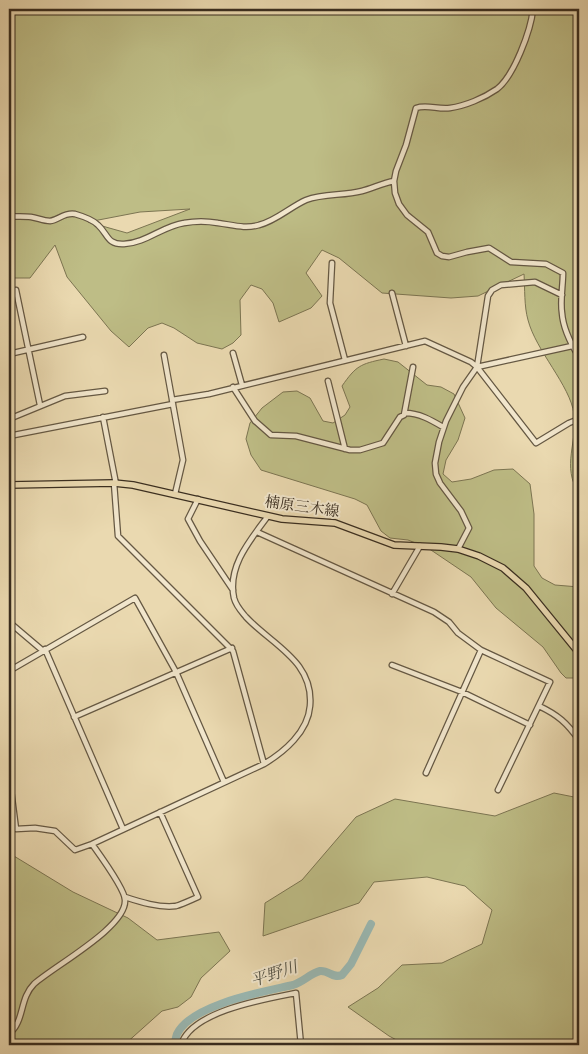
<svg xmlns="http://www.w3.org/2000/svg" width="588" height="1054" font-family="'Libre Bodoni','Noto Serif JP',serif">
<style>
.green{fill:#bebd86;stroke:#7c7552;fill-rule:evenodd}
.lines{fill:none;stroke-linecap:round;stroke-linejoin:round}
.river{stroke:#9ab9b4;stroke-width:8}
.minor-casing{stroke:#655843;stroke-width:7}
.major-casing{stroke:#392d1f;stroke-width:8}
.minor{stroke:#f1e6cc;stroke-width:4.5}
.major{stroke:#ead9b0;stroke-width:5.5}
.labels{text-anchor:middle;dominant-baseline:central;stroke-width:4;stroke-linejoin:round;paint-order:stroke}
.street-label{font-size:15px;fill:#392d1f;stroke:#f1e6cc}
.water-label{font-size:16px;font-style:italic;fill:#515044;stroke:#f1e6cc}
</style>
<rect width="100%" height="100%" fill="#ead9b0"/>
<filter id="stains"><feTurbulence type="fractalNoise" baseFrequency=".004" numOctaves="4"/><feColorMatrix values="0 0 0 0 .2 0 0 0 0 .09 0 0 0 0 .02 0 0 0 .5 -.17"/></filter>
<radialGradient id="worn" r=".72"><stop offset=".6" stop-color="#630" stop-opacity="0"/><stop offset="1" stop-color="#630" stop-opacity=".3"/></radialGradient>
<!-- green -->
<path class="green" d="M 9,9 L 579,9 L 579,282 L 576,281 L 579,332 L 579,493 C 561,467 578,441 574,414 C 570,385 536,351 528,320 C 524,306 525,289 524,274 L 478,296 L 451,298 L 382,293 L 339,258 L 322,250 L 306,273 L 322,296 L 311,308 L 279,322 L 273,303 L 262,289 L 251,285 L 240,300 L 241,335 L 233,343 L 222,349 L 197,343 L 174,328 L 162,323 L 148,328 L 129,347 L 111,331 L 67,277 L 55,245 L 30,278 L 9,278 ZM 190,209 L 127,233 L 88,222 L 140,212 Z
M 384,359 L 398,362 L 427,385 L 441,387 L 454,394 L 465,418 L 458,440 L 446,460 L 443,474 L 452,482 L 471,479 L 494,470 L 513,469 L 530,484 L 534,514 L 534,566 L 542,578 L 555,585 L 579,587 L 579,680 L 573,678 L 566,678 L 561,673 L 543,647 L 496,608 L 471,577 L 428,548 L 408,540 L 390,538 L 381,531 L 367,505 L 355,499 L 261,470 L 251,455 L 246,439 L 250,423 L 262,408 L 283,392 L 297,391 L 310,398 L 323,421 L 333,423 L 345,415 L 350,407 L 342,386 C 356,366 360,364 384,359 Z
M 554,793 L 579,798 L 579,1045 L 406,1045 L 389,1036 L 348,1007 L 378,988 L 402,965 L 442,963 L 482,944 L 492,910 L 465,886 L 427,877 L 374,882 L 359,903 L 263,936 L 265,903 L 302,880 L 356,817 L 395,799 L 495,816 Z
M 9,853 L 73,892 L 128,918 L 157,940 L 219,932 L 230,951 L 201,978 L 191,997 L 178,1007 L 162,1011 L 124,1045 L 9,1045 Z"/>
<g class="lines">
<!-- river -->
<path class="river" d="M 174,1045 C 175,1042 176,1037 177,1034 C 192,1004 263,992 293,985 C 303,982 311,973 320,971 C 329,970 333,979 342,975 L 351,964 L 371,924"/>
<defs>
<path id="minor" d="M 533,9 C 531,30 514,76 497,89 C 484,98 465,106 450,108 C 439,110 427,104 416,108 L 406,145 L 396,171 L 394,181 L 395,193 L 399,204 L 407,215 L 428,232 L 437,253 L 442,256 L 449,257 L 467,252 L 489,248 L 511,262 L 546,264 L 563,273 C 563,286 560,300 562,313 C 563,328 571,344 579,357
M 9,216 C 16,217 24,216 31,217 C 38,218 43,221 50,221 C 59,220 64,212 75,214 C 82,216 93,220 98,225 C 108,234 107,245 124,244 C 146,243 163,226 184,223 C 195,221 207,221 218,223 C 233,225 245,229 259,225 C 276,221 290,207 306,200 C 324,193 343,196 362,191 C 373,188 383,183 394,181
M 332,263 L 330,303 L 345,360
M 16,290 L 40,405
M 392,293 L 406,346
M 233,353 L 242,385
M 9,354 L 83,337
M 164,355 L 183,460 L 175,494
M 477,367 L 572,346
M 328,381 L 345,449
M 233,387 L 255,421 L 271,435 L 296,436 L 350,450 L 360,450 L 383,443 L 400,417 L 404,415 L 413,367
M 172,400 L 209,394 L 425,341 L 471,362 L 477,367 L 536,443 L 569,423 L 579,419
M 405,413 C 419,413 431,420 443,427
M 103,417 L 116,484
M 9,419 L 65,396 L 105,391
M 9,436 L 173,404
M 114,483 L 118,536 L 233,651 L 264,764
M 198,499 L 188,519 L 200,541 L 233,590
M 257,532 L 434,612 L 449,622 L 458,633 L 481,650 L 550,682 L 498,790
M 458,549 L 469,528 L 461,511 L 440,483 L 436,474 L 435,463 L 439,442 L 446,421 L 463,387 L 477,367 L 488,296 L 492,290 L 501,285 L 535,282 L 562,295
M 392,594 L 420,546
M 9,622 L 42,650
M 45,649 L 123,829
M 392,665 L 462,692 L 530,725
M 9,671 L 135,598 L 176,672 L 224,782
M 539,706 C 558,715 567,723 579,740
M 74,717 L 232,648
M 426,773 L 481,650
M 9,774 L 16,829 L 35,828 L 55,831 L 75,850 L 92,844 L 264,764 C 284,752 308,732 310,706 C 314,661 272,645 246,617 C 241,611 236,606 234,598 C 227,566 251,539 268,516
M 125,897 C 140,902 159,908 176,906 C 183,904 191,900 198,897 L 160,812
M 9,1034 C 25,1021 19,999 34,984 C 54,966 127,927 125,900 C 125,889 99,854 92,844
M 181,1045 C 191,1011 265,999 296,993 L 301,1045"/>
<path id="major" d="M 9,485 L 114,483 L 133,485 L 282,519 L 335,523 L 394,545 L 441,547 L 458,549 L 479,556 L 503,568 L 526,588 L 579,653"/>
</defs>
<!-- minor casing -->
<use href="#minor" class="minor-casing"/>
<!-- major casing -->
<use href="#major" class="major-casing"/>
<!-- minor -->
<use href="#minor" class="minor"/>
<!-- major -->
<use href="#major" class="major"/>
</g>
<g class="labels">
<!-- street labels -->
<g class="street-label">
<text transform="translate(302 507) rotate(8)">楠原三木線</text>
</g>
<!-- water labels -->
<g class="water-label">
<text transform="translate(274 974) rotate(-18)">平野川</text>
</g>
</g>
<!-- margin -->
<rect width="588" height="1054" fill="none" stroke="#ead9b0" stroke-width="30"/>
<rect x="10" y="10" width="568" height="1034" fill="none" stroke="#392d1f" stroke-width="2.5"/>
<rect x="15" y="15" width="558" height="1024" fill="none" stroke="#392d1f"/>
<rect width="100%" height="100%" filter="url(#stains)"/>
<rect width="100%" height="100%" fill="url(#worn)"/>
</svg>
